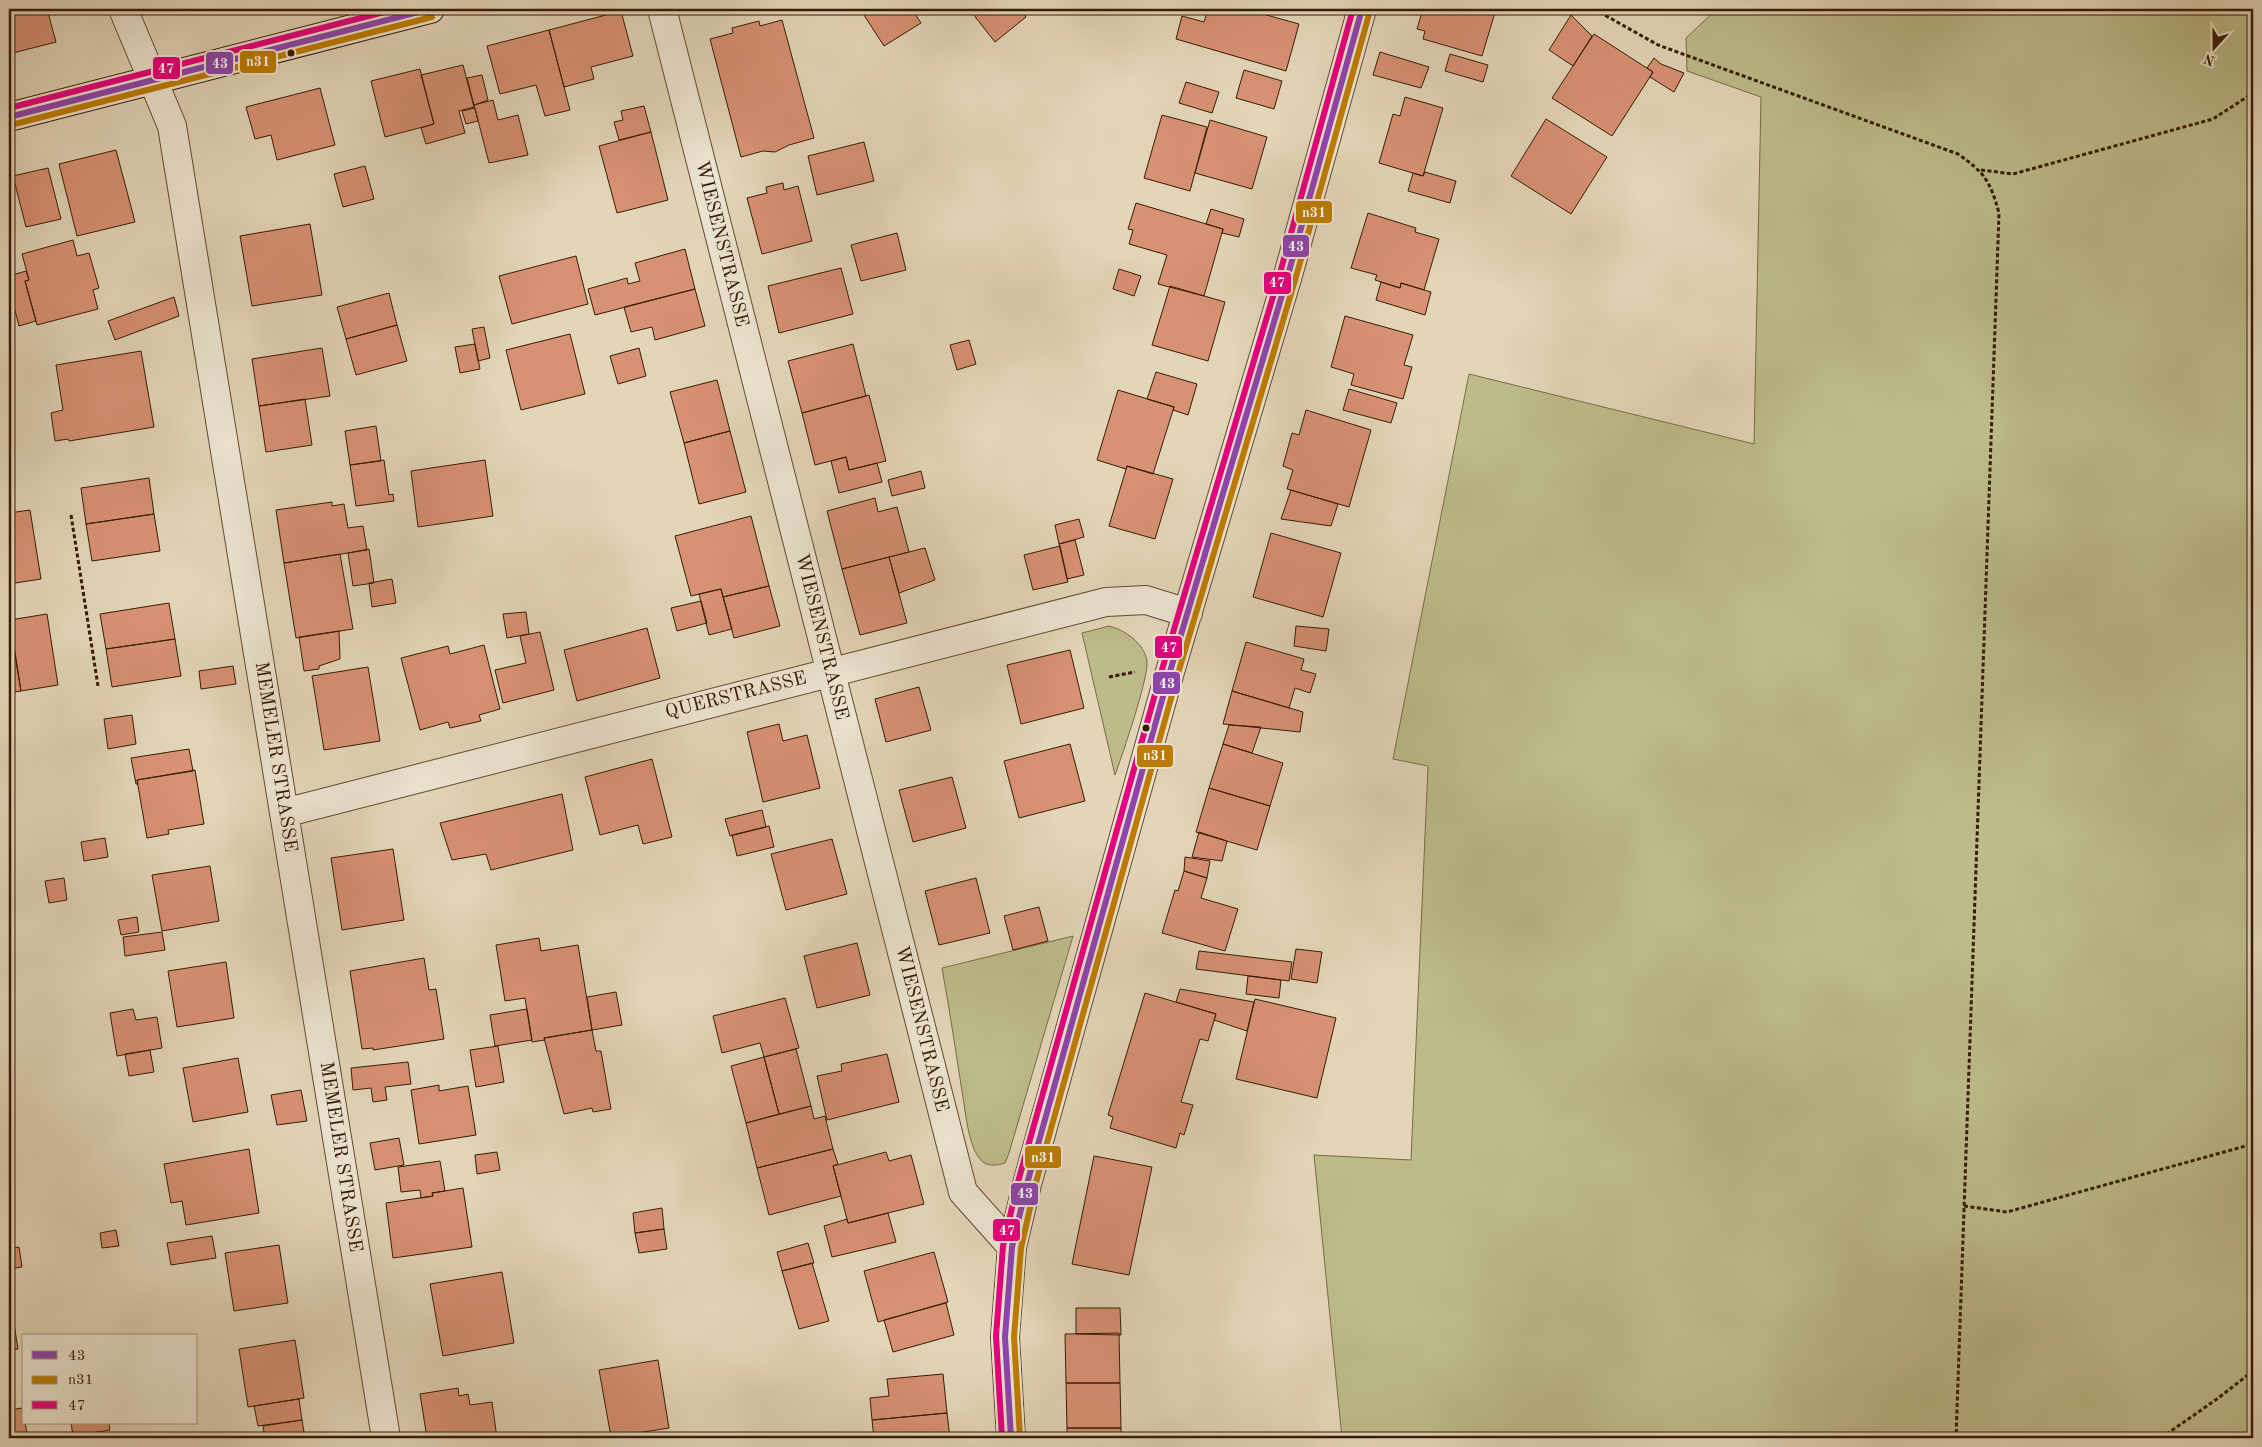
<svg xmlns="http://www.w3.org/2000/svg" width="2262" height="1447" font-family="'Old Standard TT',serif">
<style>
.green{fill:#bcbb89;stroke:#7a6b46}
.building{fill:#d79173;stroke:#371b04}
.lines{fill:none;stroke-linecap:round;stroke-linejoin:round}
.minor-casing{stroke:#624a31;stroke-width:30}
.secondary-casing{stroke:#371b04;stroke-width:30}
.path{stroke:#371b04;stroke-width:3;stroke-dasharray:4 2.5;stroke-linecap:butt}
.minor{stroke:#ece4d1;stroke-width:28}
.secondary{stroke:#ece4d1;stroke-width:28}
.bus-1-casing{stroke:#ece4d1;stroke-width:10}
.bus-2-casing{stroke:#ece4d1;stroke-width:10}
.bus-3-casing{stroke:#ece4d1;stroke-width:10}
.bus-1{stroke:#8e44ad;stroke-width:6}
.bus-2{stroke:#bd7c01;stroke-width:6}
.bus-3{stroke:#e5007d;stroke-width:6}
.bus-dot{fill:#371b04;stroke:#ece4d1;stroke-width:2}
.labels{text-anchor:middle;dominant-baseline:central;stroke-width:4.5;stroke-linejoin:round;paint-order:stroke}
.street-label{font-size:19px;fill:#371b04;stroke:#ece4d1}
.line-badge{stroke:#ece4d1;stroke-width:2}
.badge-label{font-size:14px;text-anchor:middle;font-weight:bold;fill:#fff}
</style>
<rect width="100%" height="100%" fill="#e2d5b8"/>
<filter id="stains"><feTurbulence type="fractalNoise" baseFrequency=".004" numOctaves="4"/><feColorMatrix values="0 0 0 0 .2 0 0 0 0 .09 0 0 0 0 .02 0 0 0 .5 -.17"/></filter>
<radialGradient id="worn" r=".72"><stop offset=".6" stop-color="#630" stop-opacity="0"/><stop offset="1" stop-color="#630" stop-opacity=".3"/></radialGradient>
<!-- green -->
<path class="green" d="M 1717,9 L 2253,9 L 2253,1438 L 1342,1438 L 1314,1155 L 1411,1160 L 1428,766 L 1393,759 L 1469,374 L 1754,444 L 1761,97 L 1687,71 L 1686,38 Z
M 1109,626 C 1125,630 1144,643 1147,661 C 1149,677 1122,756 1115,775 L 1082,633 Z
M 1073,936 L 1009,1153 L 1005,1163 C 996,1166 986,1167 980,1159 C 967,1144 965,1105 961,1085 C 955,1046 949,1007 942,968 Z"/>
<!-- building -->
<path class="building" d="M 9,9 L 47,9 L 56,42 L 9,54 Z
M 860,9 L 912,9 L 921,23 L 884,46 Z
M 969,9 L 1020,9 L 1026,17 L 995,42 Z
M 1208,9 L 1245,9 L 1299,24 L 1286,71 L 1176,39 L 1182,16 L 1204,22 Z
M 1423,9 L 1496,9 L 1482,56 L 1423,39 L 1425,31 L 1417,29 Z
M 621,11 L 633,56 L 591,67 L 594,79 L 564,87 L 549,30 Z
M 1571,15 L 1592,36 L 1573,66 L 1549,50 Z
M 782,20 L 814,138 L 789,145 L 775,152 L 763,151 L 741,157 L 710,39 L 733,33 L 732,28 L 759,21 L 760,26 Z
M 549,30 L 570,110 L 545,116 L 536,85 L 500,94 L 487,46 Z
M 1594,34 L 1653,72 L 1612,136 L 1552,98 Z
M 1380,52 L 1429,67 L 1421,88 L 1373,75 Z
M 1450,54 L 1488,65 L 1483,82 L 1445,71 Z
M 1654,58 L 1661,64 L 1684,73 L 1674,92 L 1650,77 L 1653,72 L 1647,68 Z
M 463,65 L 474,107 L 459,111 L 465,133 L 426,144 L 421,128 L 434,124 L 421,75 Z
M 420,69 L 434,124 L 385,137 L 371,81 Z
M 1244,70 L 1282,81 L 1274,109 L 1236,98 Z
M 482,75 L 488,100 L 474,105 L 467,78 Z
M 1186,82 L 1219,92 L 1212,113 L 1179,103 Z
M 320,88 L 335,145 L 277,160 L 271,135 L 255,139 L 246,107 Z
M 1405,97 L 1443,108 L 1423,176 L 1379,163 L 1393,114 L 1400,116 Z
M 493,100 L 498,120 L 518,115 L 528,155 L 489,163 L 474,105 Z
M 644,106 L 651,132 L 619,140 L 614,122 L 623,120 L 621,111 Z
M 475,108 L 478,121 L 466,124 L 462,111 Z
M 1162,115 L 1207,127 L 1190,191 L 1144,178 Z
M 1546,119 L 1607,157 L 1571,214 L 1511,176 Z
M 1210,120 L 1267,137 L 1252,189 L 1195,173 Z
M 651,132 L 668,200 L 617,213 L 599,146 Z
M 864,142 L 874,181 L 817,195 L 808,156 Z
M 116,150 L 135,222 L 77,236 L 59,164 Z
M 365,166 L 374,199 L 343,207 L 334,174 Z
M 48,168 L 61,219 L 26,227 L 13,176 Z
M 1425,172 L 1456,181 L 1450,203 L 1408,191 L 1413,173 L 1423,176 Z
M 783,183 L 784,190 L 798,186 L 812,241 L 762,254 L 747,198 L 767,193 L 766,187 Z
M 1136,203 L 1223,229 L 1204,296 L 1158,284 L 1167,255 L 1129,244 L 1133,230 L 1128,229 Z
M 1211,209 L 1244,219 L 1239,237 L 1222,233 L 1223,229 L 1206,224 Z
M 1368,213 L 1416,228 L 1415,232 L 1439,239 L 1424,290 L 1401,283 L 1400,288 L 1375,280 L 1377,275 L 1351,268 Z
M 310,224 L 322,295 L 252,306 L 240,236 Z
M 897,233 L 906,270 L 861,281 L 851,245 Z
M 73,240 L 77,256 L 89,253 L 99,288 L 93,290 L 98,309 L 37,325 L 25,281 L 29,280 L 22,254 Z
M 685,249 L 695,289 L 595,315 L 588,289 L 627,278 L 628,284 L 640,281 L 635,263 Z
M 576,256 L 588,304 L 512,324 L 499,276 Z
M 841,268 L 853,314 L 779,333 L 768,286 Z
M 1119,269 L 1141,276 L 1134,296 L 1113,289 Z
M 26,271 L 29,280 L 25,281 L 36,321 L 19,326 L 9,287 L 9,276 Z
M 1381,282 L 1400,288 L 1401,283 L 1431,292 L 1425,315 L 1376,300 Z
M 1170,286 L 1225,302 L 1208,361 L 1152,345 Z
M 695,289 L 705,326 L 655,340 L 652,327 L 631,332 L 624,307 Z
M 389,293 L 397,325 L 346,339 L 337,307 Z
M 174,297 L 179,316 L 115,340 L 108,321 Z
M 1345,316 L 1413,335 L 1404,365 L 1412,367 L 1403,399 L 1351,385 L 1354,374 L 1331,367 Z
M 397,325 L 407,361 L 356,375 L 346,339 Z
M 484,327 L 490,358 L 478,361 L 472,329 Z
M 570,334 L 585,394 L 521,410 L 506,350 Z
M 969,340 L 976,364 L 957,370 L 950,345 Z
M 475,344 L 480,369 L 460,373 L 455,347 Z
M 853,344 L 866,396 L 802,413 L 788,361 Z
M 322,348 L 330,396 L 259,406 L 252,359 Z
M 639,348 L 646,376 L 618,384 L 610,356 Z
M 141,351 L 154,427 L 69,441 L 68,439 L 55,441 L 51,413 L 63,410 L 56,365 Z
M 1156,372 L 1197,384 L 1188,415 L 1173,410 L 1174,407 L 1147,399 Z
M 717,380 L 730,431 L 684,443 L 670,392 Z
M 1349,389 L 1397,403 L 1391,423 L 1343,410 Z
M 1118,390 L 1174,407 L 1153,474 L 1127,466 L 1126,469 L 1097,460 Z
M 869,395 L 886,461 L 849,470 L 846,457 L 815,465 L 802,413 Z
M 305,399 L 312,445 L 266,452 L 259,406 Z
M 1306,410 L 1371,430 L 1349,507 L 1287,489 L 1293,470 L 1283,466 L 1292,433 L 1299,435 Z
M 376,426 L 381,461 L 350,465 L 345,431 Z
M 730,431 L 746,492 L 699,504 L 684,443 Z
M 846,457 L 849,470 L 877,463 L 882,482 L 839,493 L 831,461 Z
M 384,460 L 389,495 L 393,494 L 394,501 L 356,506 L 350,465 Z
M 485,460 L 493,516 L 418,527 L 411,471 Z
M 1127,466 L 1173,479 L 1155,539 L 1109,526 Z
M 921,471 L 925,488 L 892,496 L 888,480 Z
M 149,478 L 154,514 L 86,524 L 81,488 Z
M 1291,490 L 1338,504 L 1331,526 L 1281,519 Z
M 875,498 L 878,512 L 897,507 L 909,552 L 842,569 L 827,511 Z
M 332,502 L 332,506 L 344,504 L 348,528 L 363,526 L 367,550 L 284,563 L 276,510 Z
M 30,510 L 41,579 L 9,584 L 9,513 Z
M 154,514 L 160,551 L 92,561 L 86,524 Z
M 751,516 L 769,586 L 723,597 L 721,589 L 691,596 L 675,536 Z
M 1079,519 L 1084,537 L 1059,544 L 1055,525 Z
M 1271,533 L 1341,553 L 1323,617 L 1253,597 Z
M 1075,540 L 1084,575 L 1067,579 L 1059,544 Z
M 1060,546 L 1068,582 L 1033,590 L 1024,555 Z
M 925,548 L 935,580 L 899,593 L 889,557 Z
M 369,549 L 374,583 L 353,586 L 348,553 Z
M 340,554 L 353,629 L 296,638 L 284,563 Z
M 889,557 L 907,623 L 860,635 L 842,569 Z
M 392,579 L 396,603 L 372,607 L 369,583 Z
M 769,586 L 780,626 L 734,638 L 723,597 Z
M 721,589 L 732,629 L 709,635 L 699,594 Z
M 701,601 L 707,623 L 677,631 L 671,608 Z
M 169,603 L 175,639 L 106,649 L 100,614 Z
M 526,612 L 529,634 L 507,638 L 503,614 Z
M 47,614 L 58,685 L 21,691 L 10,620 Z
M 9,620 L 21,691 L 9,693 Z
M 1296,626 L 1329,629 L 1326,651 L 1294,646 Z
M 647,628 L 660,678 L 577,701 L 564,650 Z
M 339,631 L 340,659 L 319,666 L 319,669 L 304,671 L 299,637 Z
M 540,632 L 554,690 L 503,703 L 495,670 L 526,663 L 520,636 Z
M 175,639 L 181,676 L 112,687 L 106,649 Z
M 1246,642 L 1304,659 L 1301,670 L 1316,674 L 1310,693 L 1295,688 L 1289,708 L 1232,691 Z
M 484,645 L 500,709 L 479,715 L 481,721 L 450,728 L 448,722 L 420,730 L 401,658 L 448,646 L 450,654 Z
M 1070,650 L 1084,708 L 1021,724 L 1007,665 Z
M 233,666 L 236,684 L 201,689 L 199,671 Z
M 368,667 L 380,741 L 324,750 L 312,676 Z
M 919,687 L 931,730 L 886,742 L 875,699 Z
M 1232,691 L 1303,712 L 1300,732 L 1223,724 Z
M 132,715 L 136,744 L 108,749 L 104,719 Z
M 779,724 L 783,741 L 807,735 L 820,788 L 763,802 L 747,732 Z
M 1229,725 L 1261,727 L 1252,753 L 1223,744 Z
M 1070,744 L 1085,801 L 1019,818 L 1004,761 Z
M 1223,744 L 1283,763 L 1270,806 L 1209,788 Z
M 189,749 L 193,771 L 137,780 L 138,784 L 136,784 L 131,758 Z
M 652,759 L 672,837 L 643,844 L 638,825 L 600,835 L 585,777 Z
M 195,770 L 204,824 L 168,830 L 169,834 L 147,838 L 137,780 Z
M 952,777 L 966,828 L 913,842 L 899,790 Z
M 1209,788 L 1270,806 L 1257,850 L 1196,832 Z
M 562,794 L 573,850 L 491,870 L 486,854 L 452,860 L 440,823 Z
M 762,810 L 766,827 L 730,836 L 725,819 Z
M 769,826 L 774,847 L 737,856 L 732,835 Z
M 1199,832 L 1227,841 L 1222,861 L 1192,857 Z
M 105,838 L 108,857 L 84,861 L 81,842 Z
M 832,839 L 847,894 L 786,910 L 771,854 Z
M 393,849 L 404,920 L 342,930 L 331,858 Z
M 1185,857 L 1210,861 L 1207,878 L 1184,871 Z
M 210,866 L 219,921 L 162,931 L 152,875 Z
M 1184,871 L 1207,878 L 1201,898 L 1238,909 L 1225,951 L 1162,933 L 1175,890 L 1178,891 Z
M 64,878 L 67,900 L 49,903 L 45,881 Z
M 976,878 L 990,933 L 939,945 L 925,891 Z
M 1039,907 L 1048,941 L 1013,950 L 1004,916 Z
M 137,917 L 139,932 L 121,935 L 118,920 Z
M 162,932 L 165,950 L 125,956 L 123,937 Z
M 539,938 L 541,951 L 578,945 L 592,1030 L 544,1038 L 545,1040 L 532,1042 L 525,998 L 505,1001 L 496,945 Z
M 857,943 L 870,995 L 817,1008 L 804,956 Z
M 1296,949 L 1322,952 L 1317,983 L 1291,979 Z
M 1199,951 L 1292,962 L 1289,981 L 1196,969 Z
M 424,958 L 429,990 L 436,989 L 444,1039 L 373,1050 L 373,1048 L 362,1049 L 350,971 Z
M 226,962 L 234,1018 L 177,1027 L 168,971 Z
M 1248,976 L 1281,980 L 1279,998 L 1246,994 Z
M 1180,989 L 1254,1002 L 1247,1031 L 1214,1020 L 1216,1014 L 1176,1002 Z
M 616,992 L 622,1025 L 592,1030 L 587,997 Z
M 1145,993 L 1216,1014 L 1208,1041 L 1200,1039 L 1181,1102 L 1193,1105 L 1184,1135 L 1180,1133 L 1176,1148 L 1110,1128 L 1113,1117 L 1108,1115 Z
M 785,998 L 799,1048 L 764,1057 L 760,1043 L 722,1053 L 713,1016 Z
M 1255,999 L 1336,1018 L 1317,1098 L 1236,1079 Z
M 133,1009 L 136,1020 L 157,1017 L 162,1048 L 117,1056 L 110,1013 Z
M 527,1009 L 532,1040 L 495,1046 L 490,1015 Z
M 592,1030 L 596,1051 L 601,1051 L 611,1109 L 593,1112 L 592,1108 L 564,1114 L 544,1038 Z
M 498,1046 L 504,1082 L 476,1087 L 470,1050 Z
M 796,1049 L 811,1106 L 779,1114 L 764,1057 Z
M 150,1050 L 154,1072 L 129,1076 L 125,1054 Z
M 887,1054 L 899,1102 L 827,1120 L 817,1076 L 842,1071 L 841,1064 Z
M 764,1057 L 779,1114 L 746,1123 L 731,1066 Z
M 238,1058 L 248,1112 L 193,1122 L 183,1068 Z
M 408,1062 L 411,1084 L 385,1087 L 387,1100 L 373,1102 L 371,1088 L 353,1090 L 351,1068 Z
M 439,1085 L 439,1091 L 468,1086 L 476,1135 L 419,1144 L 411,1090 Z
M 301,1090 L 307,1121 L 277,1125 L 271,1095 Z
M 811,1106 L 814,1119 L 825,1116 L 833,1149 L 757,1168 L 746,1123 Z
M 399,1138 L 404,1165 L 375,1170 L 370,1143 Z
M 249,1149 L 259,1213 L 186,1225 L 182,1201 L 171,1203 L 164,1164 Z
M 833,1149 L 838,1164 L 833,1166 L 841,1196 L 769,1215 L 757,1168 Z
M 497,1152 L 500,1170 L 477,1174 L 475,1155 Z
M 886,1152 L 889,1161 L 911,1155 L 924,1204 L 848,1223 L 833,1166 Z
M 1094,1156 L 1152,1167 L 1129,1275 L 1072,1264 Z
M 440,1161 L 445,1191 L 432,1193 L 433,1196 L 421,1198 L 420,1190 L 401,1192 L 398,1167 Z
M 463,1188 L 472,1247 L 393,1258 L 386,1203 L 433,1196 L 432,1193 Z
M 662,1208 L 664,1229 L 635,1233 L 633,1213 Z
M 888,1213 L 896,1242 L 832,1257 L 824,1226 L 847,1219 L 848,1223 Z
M 664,1229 L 667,1249 L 639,1253 L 635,1233 Z
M 116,1230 L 119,1246 L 102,1248 L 100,1233 Z
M 212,1236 L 216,1258 L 171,1265 L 167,1243 Z
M 808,1243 L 814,1263 L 782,1271 L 777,1252 Z
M 279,1245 L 288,1303 L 234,1311 L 225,1253 Z
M 19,1247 L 22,1267 L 9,1269 L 9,1249 Z
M 934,1252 L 948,1302 L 878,1322 L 864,1271 Z
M 812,1263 L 829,1321 L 799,1329 L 782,1271 Z
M 502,1272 L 514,1343 L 443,1356 L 430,1284 Z
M 9,1292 L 18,1349 L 9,1350 Z
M 946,1303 L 954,1335 L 893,1352 L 884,1320 Z
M 1076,1308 L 1120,1308 L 1121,1335 L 1076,1334 Z
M 1119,1333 L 1120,1383 L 1066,1383 L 1065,1334 Z
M 295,1340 L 304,1398 L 248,1407 L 239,1349 Z
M 658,1360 L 669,1428 L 611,1437 L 599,1370 Z
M 943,1374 L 947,1413 L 872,1420 L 870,1398 L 889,1396 L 887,1379 Z
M 1066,1383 L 1120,1383 L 1121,1428 L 1067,1428 Z
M 458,1388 L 459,1396 L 468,1394 L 470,1405 L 492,1402 L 497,1438 L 427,1438 L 420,1394 Z
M 299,1399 L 302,1420 L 258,1426 L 254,1406 Z
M 22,1408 L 28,1438 L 9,1438 L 9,1410 Z
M 947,1413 L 950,1438 L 874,1438 L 872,1420 Z
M 302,1420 L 305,1438 L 265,1438 L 263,1426 Z
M 71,1423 L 109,1423 L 110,1430 L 73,1436 Z
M 1067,1428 L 1121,1428 L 1121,1438 L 1067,1438 Z"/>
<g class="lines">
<defs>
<path id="minor" d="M 123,9 L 172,126 L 386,1438
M 662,9 L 963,1192 L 1012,1247
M 284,813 L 1106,602 L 1146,600 L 1188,613
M 1011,1438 L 1005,1337 L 1012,1247 L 1027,1184 L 1169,675 L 1288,275 L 1362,9"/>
<path id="secondary" d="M 9,117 L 430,9"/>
</defs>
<!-- minor casing -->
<use href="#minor" class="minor-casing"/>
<!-- secondary casing -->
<use href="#secondary" class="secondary-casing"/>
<!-- path -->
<path class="path" d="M 1594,9 L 1658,45 L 1958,154 C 1985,173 1990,181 1999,213 L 1956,1438
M 1981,170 L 2013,174 L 2213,119 L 2253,93
M 71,515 L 98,686
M 1109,677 L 1135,672
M 1964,1206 L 2007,1212 L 2253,1144
M 2161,1438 L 2217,1399 L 2253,1371"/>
<!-- minor -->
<use href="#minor" class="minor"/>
<!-- secondary -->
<use href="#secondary" class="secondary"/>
<defs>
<path id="bus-1" d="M 9,117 L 430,9
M 1011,1438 L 1005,1337 L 1012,1247 L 1027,1184 L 1169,675 L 1288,275 L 1362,9"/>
<path id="bus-2" d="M 11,125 L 432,17
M 1020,1437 L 1014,1337 L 1021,1248 L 1035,1186 L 1177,677 L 1296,277 L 1370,11"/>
<path id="bus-3" d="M 9,108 L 396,9
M 1002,1438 L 996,1336 L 1003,1246 L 1018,1182 L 1161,673 L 1280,273 L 1353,9"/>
</defs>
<!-- bus-1 casing -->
<use href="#bus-1" class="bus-1-casing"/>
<!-- bus-2 casing -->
<use href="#bus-2" class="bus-2-casing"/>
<!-- bus-3 casing -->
<use href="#bus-3" class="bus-3-casing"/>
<!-- bus-1 -->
<use href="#bus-1" class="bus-1"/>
<!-- bus-2 -->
<use href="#bus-2" class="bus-2"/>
<!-- bus-3 -->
<use href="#bus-3" class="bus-3"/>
</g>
<!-- markers -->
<g class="bus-dot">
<circle cx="291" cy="53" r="4.5"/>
<circle cx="1146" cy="728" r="4.5"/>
</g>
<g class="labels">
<!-- street labels -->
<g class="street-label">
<text transform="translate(721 244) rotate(76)">WIESENSTRASSE</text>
<text transform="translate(821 637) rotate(76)">WIESENSTRASSE</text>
<text transform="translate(736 696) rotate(-14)">QUERSTRASSE</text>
<text transform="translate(275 757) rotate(81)">MEMELER STRASSE</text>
<text transform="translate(921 1029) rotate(76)">WIESENSTRASSE</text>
<text transform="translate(340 1157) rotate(81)">MEMELER STRASSE</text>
</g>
</g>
<g class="line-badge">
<rect x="239" y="50" width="38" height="24" rx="5" fill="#bd7c01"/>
<rect x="205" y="51" width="29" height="24" rx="5" fill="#8e44ad"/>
<rect x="152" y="56" width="29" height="24" rx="5" fill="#e5007d"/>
<rect x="1295" y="200" width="38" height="24" rx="5" fill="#bd7c01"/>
<rect x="1282" y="234" width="28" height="24" rx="5" fill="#8e44ad"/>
<rect x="1263" y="271" width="29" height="24" rx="5" fill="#e5007d"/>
<rect x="1154" y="635" width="29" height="24" rx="5" fill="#e5007d"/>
<rect x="1152" y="671" width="29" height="24" rx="5" fill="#8e44ad"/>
<rect x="1136" y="744" width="38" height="24" rx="5" fill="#bd7c01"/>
<rect x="1024" y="1145" width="38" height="24" rx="5" fill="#bd7c01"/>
<rect x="1010" y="1182" width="29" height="24" rx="5" fill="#8e44ad"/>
<rect x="992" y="1218" width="29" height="24" rx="5" fill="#e5007d"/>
</g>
<g class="badge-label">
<text x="258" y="66">n31</text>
<text x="220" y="68">43</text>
<text x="166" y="73">47</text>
<text x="1314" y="217">n31</text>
<text x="1296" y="251">43</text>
<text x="1277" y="287">47</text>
<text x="1169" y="652">47</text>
<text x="1167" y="688">43</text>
<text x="1155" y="760">n31</text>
<text x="1043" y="1162">n31</text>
<text x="1025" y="1198">43</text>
<text x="1007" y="1235">47</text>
</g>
<!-- margin -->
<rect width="2262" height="1447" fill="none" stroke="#e2d5b8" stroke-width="30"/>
<rect x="10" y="10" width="2242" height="1427" fill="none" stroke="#371b04" stroke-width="2.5"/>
<rect x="15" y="15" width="2232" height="1417" fill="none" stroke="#371b04"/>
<!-- legend -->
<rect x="22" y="1334" width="175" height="90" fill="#ece4d1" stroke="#a4947f"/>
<rect x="32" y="1351" width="25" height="8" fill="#8e44ad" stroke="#a4947f"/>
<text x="68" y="1360" font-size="15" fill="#371b04">43</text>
<rect x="32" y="1376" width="25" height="8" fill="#bd7c01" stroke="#a4947f"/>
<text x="68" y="1384" font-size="15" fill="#371b04">n31</text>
<rect x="32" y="1401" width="25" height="8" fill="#e5007d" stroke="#a4947f"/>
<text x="68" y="1410" font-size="15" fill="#371b04">47</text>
<!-- north arrow -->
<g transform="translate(2214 48) rotate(201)" stroke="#ece4d1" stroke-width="4" paint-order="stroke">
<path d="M0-4L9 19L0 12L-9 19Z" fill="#371b04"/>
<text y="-8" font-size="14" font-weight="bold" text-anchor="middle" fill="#371b04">N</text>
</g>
<rect width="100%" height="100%" filter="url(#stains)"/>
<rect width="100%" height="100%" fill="url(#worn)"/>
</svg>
